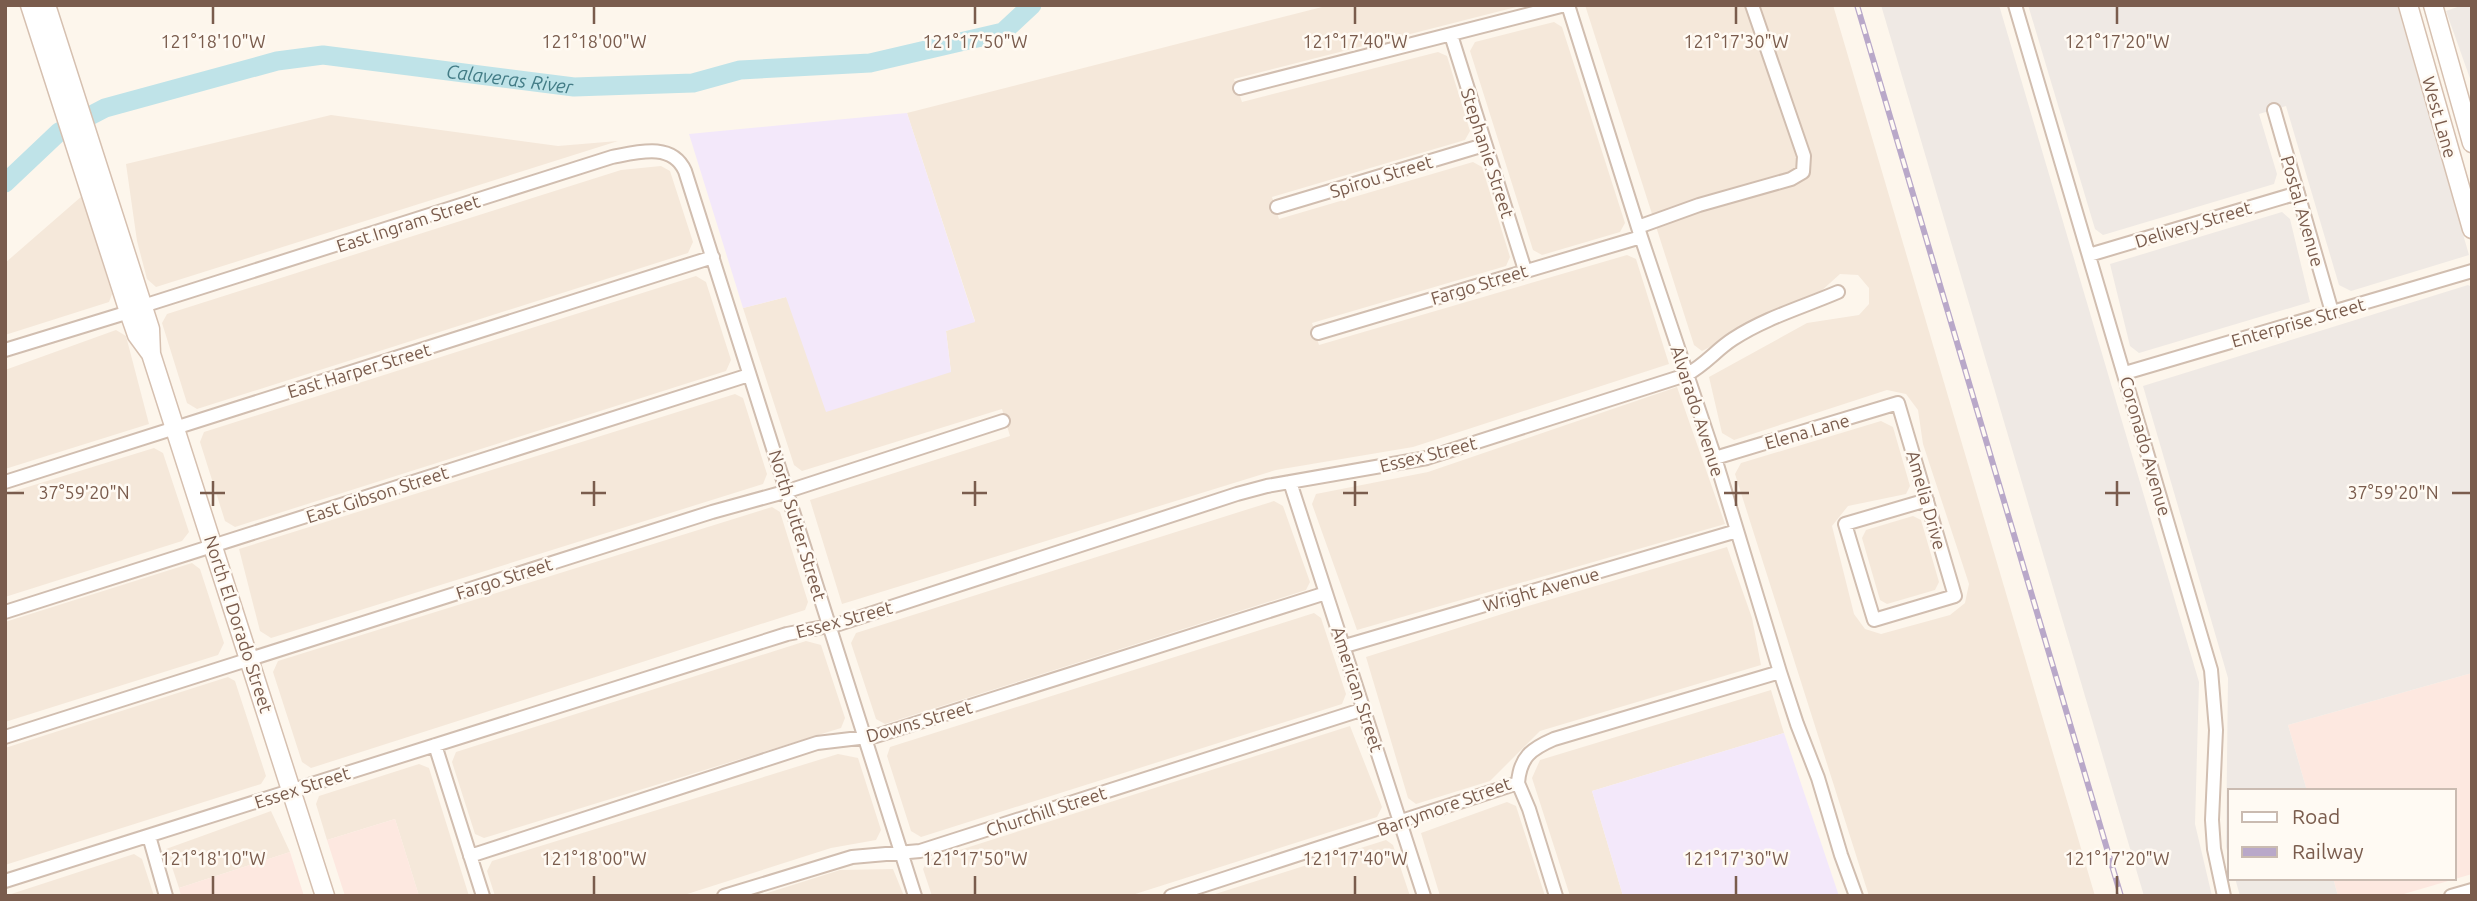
<svg xmlns="http://www.w3.org/2000/svg" width="2477" height="901" font-family="Ubuntu,sans-serif">
<style>
.residential{fill:#f5e8da}
.commercial{fill:#fde8e0}
.industrial{fill:#efe9e4}
.education{fill:#f3e8fa}
.lines{fill:none;stroke-linecap:round;stroke-linejoin:round}
.river{stroke:#bfe3e8;stroke-width:19}
.street-casing{stroke:#d1beb0;stroke-width:16}
.secondary-casing{stroke:#d6c0b0;stroke-width:21}
.street{stroke:#fff;stroke-width:12}
.secondary{stroke:#fff;stroke-width:18}
.rail-casing{stroke:#b9a8c9;stroke-width:6}
.rail{stroke:#fffaf3;stroke-width:3.5;stroke-dasharray:10;stroke-linecap:butt}
.ticks{fill:none;stroke:#7a5c4d;stroke-width:2.5}
.labels{text-anchor:middle;dominant-baseline:central;stroke-width:5;stroke-linejoin:round;paint-order:stroke}
.street-label{font-size:18px;fill:#7a5c4d;stroke:#fffaf3}
.water-label{font-size:19px;font-style:italic;fill:#437c86;stroke:#fffaf3}
.ticks-label{font-size:18px;text-anchor:middle;fill:#7a5c4d;stroke:#fffaf3;stroke-width:5;stroke-linejoin:round;paint-order:stroke}
</style>
<rect width="100%" height="100%" fill="#fdf6ec"/>
<!-- residential -->
<path class="residential" d="M 1330,5 L 1524,5 L 1234,79 L 1242,102 L 1438,52 L 1447,56 L 1470,131 L 1465,140 L 1272,197 L 1279,219 L 1473,162 L 1482,167 L 1510,257 L 1506,266 L 1312,323 L 1319,345 L 1627,255 L 1636,259 L 1669,364 L 1413,447 L 1276,470 L 842,604 L 810,500 L 1010,436 L 1002,409 L 802,471 L 794,465 L 743,308 L 786,297 L 951,372 L 946,331 L 975,321 L 907,113 Z
M 1585,5 L 1833,5 L 2095,896 L 1869,896 L 1735,474 L 1741,463 L 1881,421 L 1893,427 L 1910,486 L 1906,494 L 1848,506 L 1832,526 L 1854,614 L 1865,629 L 1881,634 L 1950,615 L 1965,603 L 1969,584 L 1923,444 L 1918,410 L 1906,394 L 1887,390 L 1734,440 L 1722,433 L 1709,377 L 1807,323 L 1859,315 L 1869,304 L 1869,288 L 1858,275 L 1840,274 L 1820,292 L 1702,351 L 1694,345 Z
M 1554,22 L 1562,27 L 1625,223 L 1620,232 L 1542,255 L 1533,250 L 1470,51 L 1475,42 Z
M 331,115 L 558,146 L 618,141 L 156,287 L 147,279 L 137,241 L 126,164 Z
M 661,166 L 670,171 L 693,242 L 688,253 L 197,409 L 187,403 L 162,323 L 167,314 L 621,170 Z
M 82,196 L 112,294 L 109,302 L 5,335 L 5,263 Z
M 696,276 L 706,282 L 731,360 L 726,371 L 235,527 L 225,521 L 200,442 L 204,432 Z
M 116,330 L 126,336 L 149,424 L 5,469 L 5,370 Z
M 1677,387 L 1725,524 L 1357,630 L 1312,504 L 1316,494 L 1428,472 Z
M 735,394 L 743,398 L 767,474 L 763,484 L 271,638 L 260,631 L 239,549 Z
M 154,448 L 163,453 L 189,532 L 182,541 L 5,597 L 5,494 Z
M 1274,501 L 1283,506 L 1310,582 L 1306,590 L 885,724 L 876,719 L 851,643 L 856,633 Z
M 772,507 L 780,512 L 808,602 L 805,610 L 311,768 L 302,762 L 273,672 L 278,661 Z
M 1913,516 L 1921,520 L 1939,582 L 1935,590 L 1887,604 L 1880,600 L 1862,538 L 1866,530 Z
M 1727,547 L 1752,618 L 1761,665 L 1540,731 L 1490,781 L 1416,804 L 1408,798 L 1366,657 L 1518,609 Z
M 192,563 L 200,569 L 224,643 L 218,655 L 5,722 L 5,622 Z
M 1314,613 L 1321,618 L 1346,694 L 1342,704 L 921,837 L 911,831 L 887,756 L 890,747 Z
M 806,641 L 821,645 L 845,718 L 841,728 L 484,838 L 475,834 L 452,762 L 456,752 Z
M 228,677 L 235,681 L 266,776 L 261,784 L 5,865 L 5,748 Z
M 1771,690 L 1784,733 L 1592,791 L 1623,896 L 1570,896 L 1532,778 L 1540,760 Z
M 1350,726 L 1382,807 L 1377,817 L 1129,896 L 932,896 L 923,869 L 928,860 Z
M 838,754 L 858,758 L 881,830 L 876,840 L 831,848 L 681,896 L 495,896 L 487,871 L 492,861 Z
M 419,764 L 429,768 L 469,896 L 419,896 L 395,819 L 327,840 L 316,804 L 319,796 Z
M 1507,802 L 1516,806 L 1545,896 L 1440,896 L 1421,833 Z
M 271,811 L 290,852 L 179,888 L 166,849 Z
M 1386,840 L 1393,845 L 1410,896 L 1209,896 Z
M 134,854 L 142,859 L 154,896 L 5,896 Z
M 893,869 L 904,896 L 758,896 L 840,870 Z"/>
<!-- commercial -->
<path class="commercial" d="M 2472,673 L 2472,874 L 2397,896 L 2338,896 L 2333,878 L 2454,878 L 2454,791 L 2307,791 L 2288,725 Z
M 395,819 L 419,896 L 345,896 L 327,840 Z
M 290,852 L 304,896 L 181,896 L 179,888 Z"/>
<!-- industrial -->
<path class="industrial" d="M 1881,5 L 1999,5 L 2199,682 L 2195,824 L 2212,896 L 2144,896 Z
M 2028,5 L 2397,5 L 2469,255 L 2351,291 L 2339,285 L 2286,106 L 2259,114 L 2277,174 L 2274,184 L 2103,235 L 2095,229 Z
M 2463,5 L 2472,5 L 2472,84 L 2446,11 Z
M 2282,212 L 2290,219 L 2310,302 L 2139,353 L 2130,346 L 2110,264 Z
M 2468,285 L 2472,287 L 2472,673 L 2288,725 L 2307,791 L 2230,791 L 2230,862 L 2226,847 L 2228,678 L 2143,386 Z
M 2235,878 L 2333,878 L 2338,896 L 2240,896 Z"/>
<!-- education -->
<path class="education" d="M 907,113 L 975,322 L 946,331 L 951,372 L 826,412 L 786,297 L 743,308 L 689,134 Z
M 1784,733 L 1839,896 L 1623,896 L 1592,791 Z"/>
<g class="lines">
<!-- river -->
<path class="river" id="s1" d="M 5,183 L 59,132 L 105,108 L 277,61 L 323,55 L 574,87 L 693,83 L 740,70 L 870,63 L 1003,32 L 1032,5"/>
<defs>
<path id="street" d="M 1568,5 L 1641,237 L 1715,458 L 1780,672 L 1797,724 L 1818,778 L 1841,855 L 1856,896
M 2015,5 L 2211,670 L 2216,730 L 2212,820 L 2214,849 L 2224,896
M 1451,35 L 1525,270
M 1240,88 L 1565,5
M 2274,110 L 2332,312
M 1277,207 L 1484,145
M 1638,227 L 1699,205 L 1791,179 L 1803,172 L 1804,156 L 1752,5
M 2089,255 L 2298,193
M 143,306 L 612,157 C 638,152 672,142 685,171 L 915,896
M 1318,333 L 1641,237
M 5,350 L 129,312
M 2125,373 L 2472,271
M 1715,458 L 1898,403 L 1955,596 L 1874,620 L 1845,524 L 1927,500
M 5,482 L 713,257
M 1290,482 L 1424,896
M 5,612 L 749,375
M 1345,646 L 1737,531
M 5,737 L 712,512 L 788,491 L 1003,421
M 435,745 L 483,896
M 1518,783 C 1520,757 1531,749 1554,739 L 1780,672
M 1518,783 L 1529,809 L 1556,896
M 149,836 L 166,896
M 470,856 L 817,743 L 876,736 L 1326,593
M 5,881 L 787,634 L 839,624 L 1237,494 L 1267,486 L 1427,458 L 1686,375 C 1706,364 1716,350 1733,339 C 1765,318 1803,307 1838,292
M 724,896 L 852,857 L 920,851 L 1364,709
M 1171,896 L 1518,783
M 2451,896 L 2472,890"/>
<path id="secondary" d="M 30,5 L 129,312 L 137,335 L 151,354
M 46,5 L 150,329 L 151,354 L 325,896
M 2408,5 L 2472,229
M 2433,5 L 2472,143"/>
</defs>
<!-- street casing -->
<use href="#street" class="street-casing"/>
<!-- secondary casing -->
<use href="#secondary" class="secondary-casing"/>
<!-- street -->
<use href="#street" class="street"/>
<!-- secondary -->
<use href="#secondary" class="secondary"/>
<defs>
<path id="rail" d="M 1857,5 L 2121,896"/>
</defs>
<!-- rail casing -->
<use href="#rail" class="rail-casing"/>
<!-- rail -->
<use href="#rail" class="rail"/>
</g>
<!-- ticks -->
<path class="ticks" d="M 213,7 L 213,24M 594,7 L 594,24M 975,7 L 975,24M 1355,7 L 1355,24M 1736,7 L 1736,24M 2117,7 L 2117,24M 213,481 L 213,506M 594,481 L 594,506M 975,481 L 975,506M 1355,481 L 1355,506M 1736,481 L 1736,506M 2117,481 L 2117,506M 7,493 L 24,493M 200,493 L 225,493M 581,493 L 606,493M 962,493 L 987,493M 1343,493 L 1368,493M 1724,493 L 1749,493M 2105,493 L 2130,493M 2452,493 L 2470,493M 213,876 L 213,894M 594,876 L 594,894M 975,876 L 975,894M 1355,876 L 1355,894M 1736,876 L 1736,894M 2117,876 L 2117,894"/>
<g class="labels">
<!-- street labels -->
<g class="street-label">
<text transform="translate(2440 117) rotate(74)">West Lane</text>
<text transform="translate(1488 153) rotate(72)">Stephanie Street</text>
<text transform="translate(1381 176) rotate(-17)">Spirou Street</text>
<text transform="translate(2303 211) rotate(74)">Postal Avenue</text>
<text transform="translate(408 223) rotate(-18)">East Ingram Street</text>
<text transform="translate(2193 224) rotate(-17)">Delivery Street</text>
<text transform="translate(1479 284) rotate(-17)">Fargo Street</text>
<text transform="translate(2298 322) rotate(-16)">Enterprise Street</text>
<text transform="translate(359 370) rotate(-17)">East Harper Street</text>
<text transform="translate(1698 411) rotate(72)">Alvarado Avenue</text>
<text transform="translate(1807 431) rotate(-16)">Elena Lane</text>
<text transform="translate(2146 446) rotate(74)">Coronado Avenue</text>
<text transform="translate(1428 454) rotate(-14)">Essex Street</text>
<text transform="translate(377 494) rotate(-18)">East Gibson Street</text>
<text transform="translate(1927 500) rotate(74)">Amelia Drive</text>
<text transform="translate(798 525) rotate(73)">North Sutter Street</text>
<text transform="translate(504 578) rotate(-18)">Fargo Street</text>
<text transform="translate(1541 589) rotate(-16)">Wright Avenue</text>
<text transform="translate(844 619) rotate(-15)">Essex Street</text>
<text transform="translate(239 624) rotate(72)">North El Dorado Street</text>
<text transform="translate(1358 689) rotate(72)">American Street</text>
<text transform="translate(919 721) rotate(-16)">Downs Street</text>
<text transform="translate(302 787) rotate(-18)">Essex Street</text>
<text transform="translate(1444 806) rotate(-20)">Barrymore Street</text>
<text transform="translate(1046 811) rotate(-18)">Churchill Street</text>
</g>
<!-- water labels -->
<g class="water-label">
<text stroke="none"><textPath href="#s1" startOffset="539">Calaveras River</textPath></text>
</g>
</g>
<g class="ticks-label">
<text x="213" y="48">121°18'10"W</text>
<text x="594" y="48">121°18'00"W</text>
<text x="975" y="48">121°17'50"W</text>
<text x="1355" y="48">121°17'40"W</text>
<text x="1736" y="48">121°17'30"W</text>
<text x="2117" y="48">121°17'20"W</text>
<text x="84" y="499">37°59'20"N</text>
<text x="2393" y="499">37°59'20"N</text>
<text x="213" y="865">121°18'10"W</text>
<text x="594" y="865">121°18'00"W</text>
<text x="975" y="865">121°17'50"W</text>
<text x="1355" y="865">121°17'40"W</text>
<text x="1736" y="865">121°17'30"W</text>
<text x="2117" y="865">121°17'20"W</text>
</g>
<!-- border -->
<rect width="2477" height="901" fill="none" stroke="#7a5c4d" stroke-width="14"/>
<!-- legend -->
<rect x="2228" y="789" width="228" height="91" fill="#fffaf3" stroke="#cabbb1" stroke-width="2"/>
<rect x="2242" y="812" width="35" height="10" fill="#ffffff" stroke="#cabbb1" stroke-width="2"/>
<text x="2292" y="824" font-size="21" fill="#7a5c4d">Road</text>
<rect x="2242" y="847" width="35" height="10" fill="#b9a8c9" stroke="#cabbb1" stroke-width="2"/>
<text x="2292" y="859" font-size="21" fill="#7a5c4d">Railway</text>
</svg>
